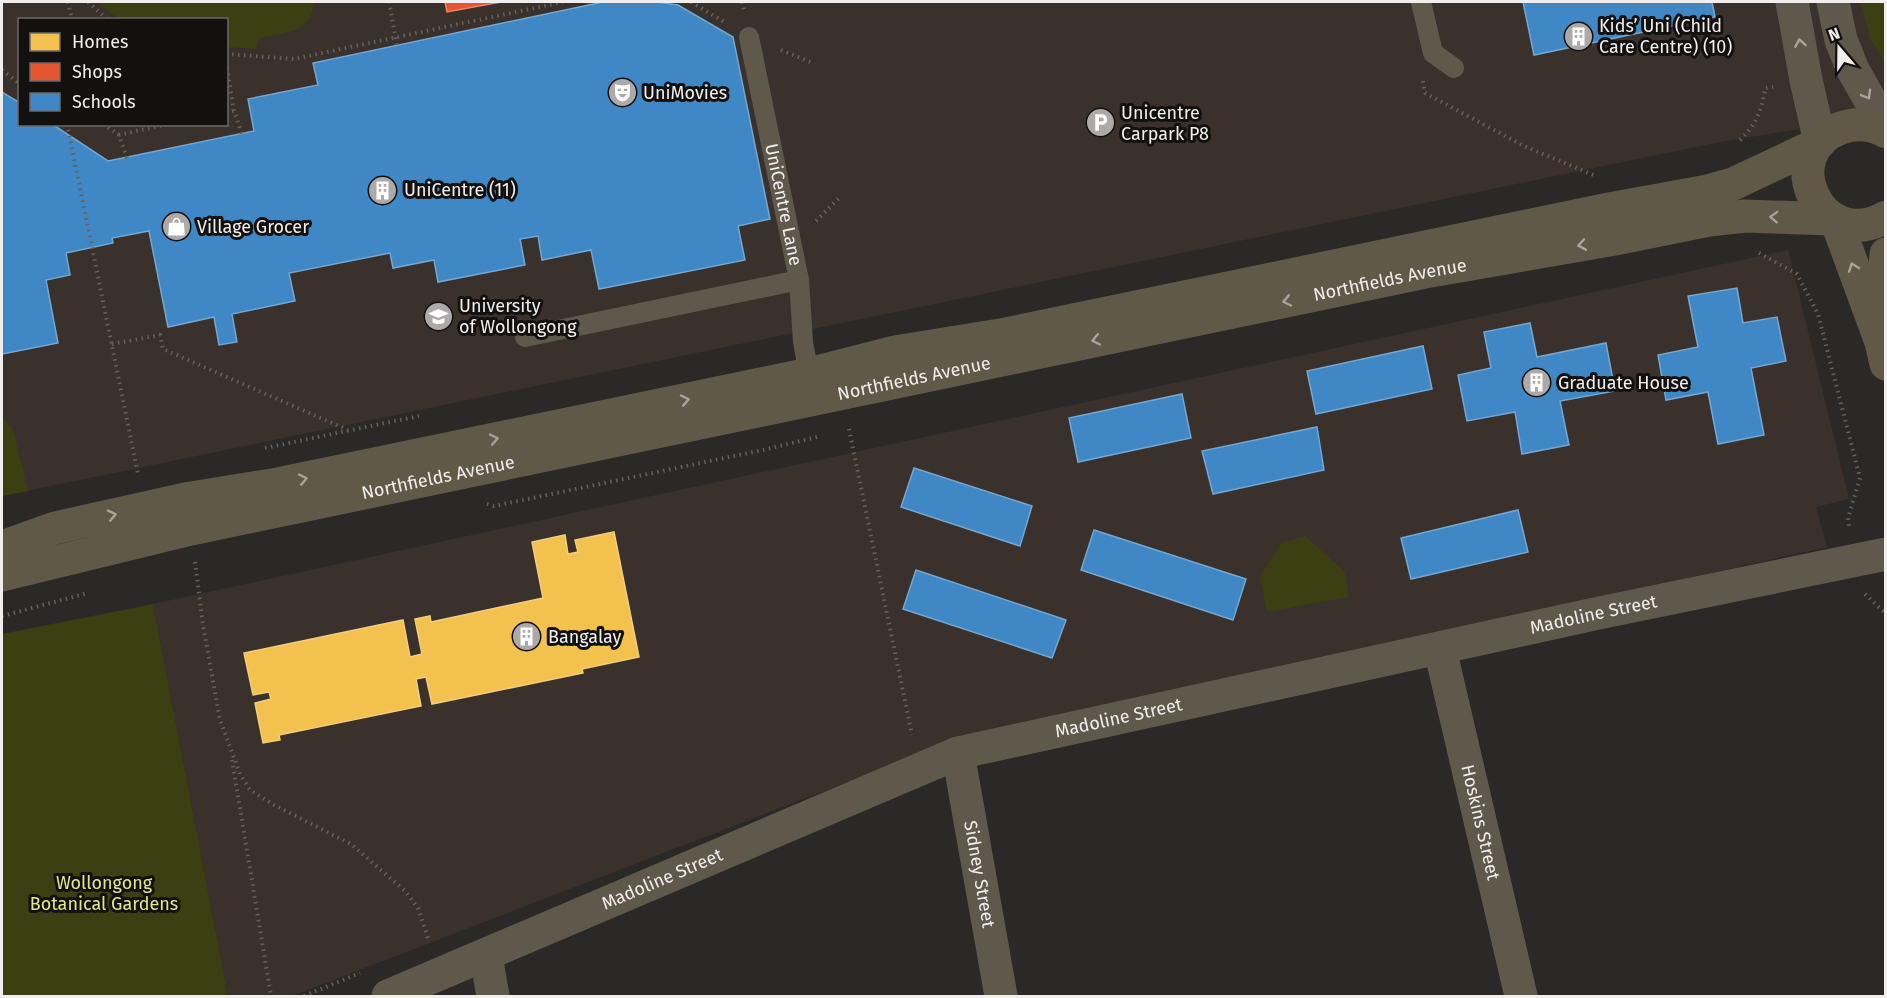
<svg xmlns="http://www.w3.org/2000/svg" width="1887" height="998" font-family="'Fira Sans',sans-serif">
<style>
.built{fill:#3a312d;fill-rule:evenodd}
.green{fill:#3c3f11}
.homes{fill:#f2c14e;stroke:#f2ce7e;stroke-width:1.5}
.shops{fill:#e4572e;stroke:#e88467;stroke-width:1.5}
.schools{fill:#3f88c5;stroke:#74a7d1;stroke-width:1.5}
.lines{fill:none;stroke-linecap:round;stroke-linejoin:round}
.path{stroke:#666159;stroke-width:4;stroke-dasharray:1.5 4.5;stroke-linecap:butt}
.lane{stroke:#5f594c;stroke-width:20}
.street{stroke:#5f594c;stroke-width:33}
.secondary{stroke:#605948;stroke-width:33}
.oneway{stroke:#a8a49c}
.oneway2{stroke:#a8a49a}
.labels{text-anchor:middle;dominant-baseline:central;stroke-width:6;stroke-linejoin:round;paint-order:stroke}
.poi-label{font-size:18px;fill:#f1eeed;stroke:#131110;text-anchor:start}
.street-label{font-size:18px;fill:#f1eeed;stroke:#131110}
.park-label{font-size:18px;fill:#e0e88b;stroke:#131110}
</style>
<rect width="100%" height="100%" fill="#2b2927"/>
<!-- built -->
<path class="built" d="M 2,2 L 1885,2 L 1885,115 L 1720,142 L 2,496 ZM 20,20 L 226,20 L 226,124 L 20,124 Z
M 1788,250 L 1849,499 L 1816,507 L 1827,547 L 946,744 L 292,996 L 228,996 L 153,604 Z"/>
<!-- green -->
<path class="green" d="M 96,2 L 313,2 C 313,33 284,33 259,38 L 256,49 L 227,47 L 226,20 L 119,19 Z
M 1861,2 L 1885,2 L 1885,61 L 1870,39 Z
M 2,418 L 13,429 L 28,491 L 2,496 Z
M 1305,536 L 1345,572 L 1349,597 L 1267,612 L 1260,576 L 1282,542 Z
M 153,604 L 228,996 L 2,996 L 2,634 Z"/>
<!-- homes -->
<path class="homes" d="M 614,532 L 639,657 L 582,669 L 583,673 L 432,704 L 426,677 L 416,679 L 421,706 L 279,735 L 280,740 L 263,743 L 255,703 L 271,699 L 269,692 L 253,695 L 244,653 L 403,620 L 410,657 L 422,654 L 415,619 L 430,616 L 431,622 L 543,598 L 532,542 L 565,535 L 568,554 L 578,552 L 575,540 Z"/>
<!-- shops -->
<path class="shops" d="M 445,2 L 501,2 L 447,12 Z"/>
<!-- schools -->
<path class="schools" d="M 603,2 L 657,2 L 678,5 L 733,37 L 770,219 L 738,226 L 745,260 L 599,289 L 591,250 L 542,260 L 538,236 L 520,239 L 525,265 L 438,282 L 434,260 L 393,268 L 390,253 L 289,273 L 295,301 L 232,314 L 237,342 L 219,345 L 214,317 L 168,327 L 149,231 L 112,238 L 113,243 L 66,253 L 70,275 L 46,280 L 58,343 L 2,354 L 2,92 L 20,103 L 20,124 L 52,124 L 108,161 L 254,131 L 248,99 L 318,85 L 313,63 Z
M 1523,2 L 1712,2 L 1715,17 L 1534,55 Z
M 1737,288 L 1743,323 L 1777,317 L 1786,361 L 1751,368 L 1764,435 L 1718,444 L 1708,392 L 1666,400 L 1658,355 L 1698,347 L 1688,296 Z
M 1530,323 L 1537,357 L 1606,343 L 1615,391 L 1560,401 L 1569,445 L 1522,454 L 1515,412 L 1467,421 L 1458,375 L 1491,368 L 1484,332 Z
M 1423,346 L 1432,389 L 1316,414 L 1307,371 Z
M 1182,394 L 1191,438 L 1078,462 L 1069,418 Z
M 1317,427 L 1324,470 L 1213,494 L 1202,451 Z
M 914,468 L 1032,506 L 1020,546 L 901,507 Z
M 1518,510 L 1528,552 L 1411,579 L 1401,538 Z
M 1094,530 L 1246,579 L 1233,620 L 1081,570 Z
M 916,570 L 1066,620 L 1052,658 L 903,609 Z"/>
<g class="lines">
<!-- path -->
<path class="path" d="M 68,2 L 72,20
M 88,2 L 108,20
M 389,2 L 397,45
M 589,2 L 590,4
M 691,2 L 726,23
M 742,2 L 744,10
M 781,50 L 813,63
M 226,54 L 294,59 L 563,2
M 226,62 L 234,111 L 242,134
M 2,70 L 20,84
M 1423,81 L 1425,93 L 1524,146 L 1596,176
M 226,112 L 234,111
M 67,124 L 138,474
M 103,124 L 119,135
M 1740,140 C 1756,125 1762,110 1765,88 L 1773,87
M 127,158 L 119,135 L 168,124
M 816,221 L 840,197
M 1759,253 L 1797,274 L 1818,314 L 1860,478 L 1848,518 L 1849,526
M 112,344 L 160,335 L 163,349 L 348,430
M 849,429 L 912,735
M 265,448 L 419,416
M 487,504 L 494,506 L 763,450 L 817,437
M 195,562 L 203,625 L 220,720 L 240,774 L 250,790 L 274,805 L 351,844 L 405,891 L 418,908 L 429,941
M 1865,594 L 1886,614
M 2,616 L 88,593
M 232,760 L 271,996
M 304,996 L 360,973"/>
<!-- lane -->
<g class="lane">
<path d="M 1421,2 L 1433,53 L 1454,68"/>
<path id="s1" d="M 749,37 L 799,280 L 803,342 L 809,374"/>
<path d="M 525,337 L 799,280"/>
</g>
<!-- street -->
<g class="street">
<path d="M 1792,2 L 1806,80 L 1820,142"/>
<path d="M 1833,2 L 1841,40 L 1853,70 L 1886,128"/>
<path id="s2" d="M 1440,649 L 1521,996"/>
<path id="s3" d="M 958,753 L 1001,996"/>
<path d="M 486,956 L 493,996"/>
<path id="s4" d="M 388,996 L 958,753 L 1599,613 L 1886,554"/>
</g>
<!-- secondary -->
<g class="secondary">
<path d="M 1886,132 C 1872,124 1856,123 1841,128 C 1774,151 1819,255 1886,217"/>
<path d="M 1836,220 L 1881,342 L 1886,364"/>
<path d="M 1881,328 L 1886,254"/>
<path d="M 2,547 L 55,528 L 185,499 L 278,484 L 809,374 L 895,352 L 1006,334 L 1609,209 L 1708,191 L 1733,184 L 1818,144"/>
<path id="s5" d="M 2,575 L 191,529 L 1425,272 L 1615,239 L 1709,220 L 1745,216 L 1833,219"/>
</g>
</g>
<!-- one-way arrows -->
<defs><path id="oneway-chevron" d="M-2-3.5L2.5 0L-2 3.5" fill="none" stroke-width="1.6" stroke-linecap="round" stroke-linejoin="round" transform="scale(1.5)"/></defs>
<g class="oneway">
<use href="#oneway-chevron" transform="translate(1800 43) rotate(-99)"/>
<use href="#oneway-chevron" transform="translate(1867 95) rotate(60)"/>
</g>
<g class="oneway2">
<use href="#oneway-chevron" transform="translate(1774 217) rotate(-178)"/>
<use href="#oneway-chevron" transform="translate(1582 245) rotate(170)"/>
<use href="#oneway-chevron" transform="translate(1853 267) rotate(-110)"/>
<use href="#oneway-chevron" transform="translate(1287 301) rotate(168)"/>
<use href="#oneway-chevron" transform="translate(1096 340) rotate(168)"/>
<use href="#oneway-chevron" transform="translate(685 400) rotate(-12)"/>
<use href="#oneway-chevron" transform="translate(494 439) rotate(-12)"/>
<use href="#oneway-chevron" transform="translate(303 479) rotate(-12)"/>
<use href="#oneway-chevron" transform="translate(112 515) rotate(-13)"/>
</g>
<!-- icons -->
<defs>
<symbol id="building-disc" viewBox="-11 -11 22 22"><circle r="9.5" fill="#aca9a8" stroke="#131110"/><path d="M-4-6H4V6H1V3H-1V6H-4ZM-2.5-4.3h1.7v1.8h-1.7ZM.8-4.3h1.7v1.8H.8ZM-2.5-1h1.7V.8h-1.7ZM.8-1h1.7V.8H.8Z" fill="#fff"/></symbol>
<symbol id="theatre-disc" viewBox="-11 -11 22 22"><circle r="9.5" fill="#aca9a8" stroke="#131110"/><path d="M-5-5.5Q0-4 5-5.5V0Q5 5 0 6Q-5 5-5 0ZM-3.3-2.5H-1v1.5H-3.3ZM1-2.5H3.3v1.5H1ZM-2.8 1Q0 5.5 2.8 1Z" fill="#fff"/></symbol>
<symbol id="parking-disc" viewBox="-11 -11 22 22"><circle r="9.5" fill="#aca9a8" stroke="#131110"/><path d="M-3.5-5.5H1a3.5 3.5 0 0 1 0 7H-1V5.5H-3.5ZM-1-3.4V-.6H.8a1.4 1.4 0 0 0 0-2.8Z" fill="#fff"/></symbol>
<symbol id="shop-disc" viewBox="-11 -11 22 22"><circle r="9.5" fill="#aca9a8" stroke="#131110"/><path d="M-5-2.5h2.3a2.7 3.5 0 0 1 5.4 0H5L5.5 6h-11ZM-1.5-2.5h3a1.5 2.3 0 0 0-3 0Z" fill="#fff"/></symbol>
<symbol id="university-disc" viewBox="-11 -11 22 22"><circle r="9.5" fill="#aca9a8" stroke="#131110"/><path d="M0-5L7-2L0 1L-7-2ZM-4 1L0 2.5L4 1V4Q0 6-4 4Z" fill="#fff"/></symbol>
</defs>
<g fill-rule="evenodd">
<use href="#building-disc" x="1562" y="20" width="33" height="33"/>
<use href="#theatre-disc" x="606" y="76" width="33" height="33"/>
<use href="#parking-disc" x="1084" y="106" width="33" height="33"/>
<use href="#building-disc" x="366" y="174" width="33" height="33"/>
<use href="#shop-disc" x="160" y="210" width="33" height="33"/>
<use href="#university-disc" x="422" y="300" width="33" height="33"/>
<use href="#building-disc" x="1520" y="366" width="33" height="33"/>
<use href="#building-disc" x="510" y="620" width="33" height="33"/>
</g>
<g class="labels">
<!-- poi labels -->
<g class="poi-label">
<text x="1599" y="26">Kids’ Uni (Child<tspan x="1599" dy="21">Care Centre) (10)</tspan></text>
<text x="643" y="93">UniMovies</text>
<text x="1121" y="113">Unicentre<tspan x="1121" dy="21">Carpark P8</tspan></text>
<text x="404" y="190">UniCentre (11)</text>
<text x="197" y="227">Village Grocer</text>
<text x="459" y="306">University<tspan x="459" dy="21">of Wollongong</tspan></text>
<text x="1558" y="383">Graduate House</text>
<text x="548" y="637">Bangalay</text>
</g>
<!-- street labels -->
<g class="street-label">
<text stroke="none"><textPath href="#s1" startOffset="171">UniCentre Lane</textPath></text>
<text stroke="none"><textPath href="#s5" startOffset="1419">Northfields Avenue</textPath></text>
<text stroke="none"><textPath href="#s5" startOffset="933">Northfields Avenue</textPath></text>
<text stroke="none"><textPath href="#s5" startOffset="447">Northfields Avenue</textPath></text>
<text stroke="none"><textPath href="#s4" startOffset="1270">Madoline Street</textPath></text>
<text stroke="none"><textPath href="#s4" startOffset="784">Madoline Street</textPath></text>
<text stroke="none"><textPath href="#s2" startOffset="178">Hoskins Street</textPath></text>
<text stroke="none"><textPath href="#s3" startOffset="123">Sidney Street</textPath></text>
<text stroke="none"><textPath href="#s4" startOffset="298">Madoline Street</textPath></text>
</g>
<!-- park labels -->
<g class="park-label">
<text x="104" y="883">Wollongong<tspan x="104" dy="21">Botanical Gardens</tspan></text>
</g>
</g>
<!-- border -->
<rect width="1887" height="998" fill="none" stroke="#f1eeed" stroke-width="6"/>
<!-- legend -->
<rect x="18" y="18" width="210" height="108" fill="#131110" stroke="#6c6968" stroke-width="1.5"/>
<rect x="30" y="33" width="30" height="18" fill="#f2c14e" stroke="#6c6968" stroke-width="1.5"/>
<text x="72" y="48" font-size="18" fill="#f1eeed">Homes</text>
<rect x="30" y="63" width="30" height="18" fill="#e4572e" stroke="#6c6968" stroke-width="1.5"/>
<text x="72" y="78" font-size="18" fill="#f1eeed">Shops</text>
<rect x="30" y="93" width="30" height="18" fill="#3f88c5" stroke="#6c6968" stroke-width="1.5"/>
<text x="72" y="108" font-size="18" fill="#f1eeed">Schools</text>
<!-- north arrow -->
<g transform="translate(1839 48) rotate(340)" stroke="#131110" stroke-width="4.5" paint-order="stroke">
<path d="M0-4.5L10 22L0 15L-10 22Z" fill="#f1eeed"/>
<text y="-9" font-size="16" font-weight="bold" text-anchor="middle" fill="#f1eeed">N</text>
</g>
</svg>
